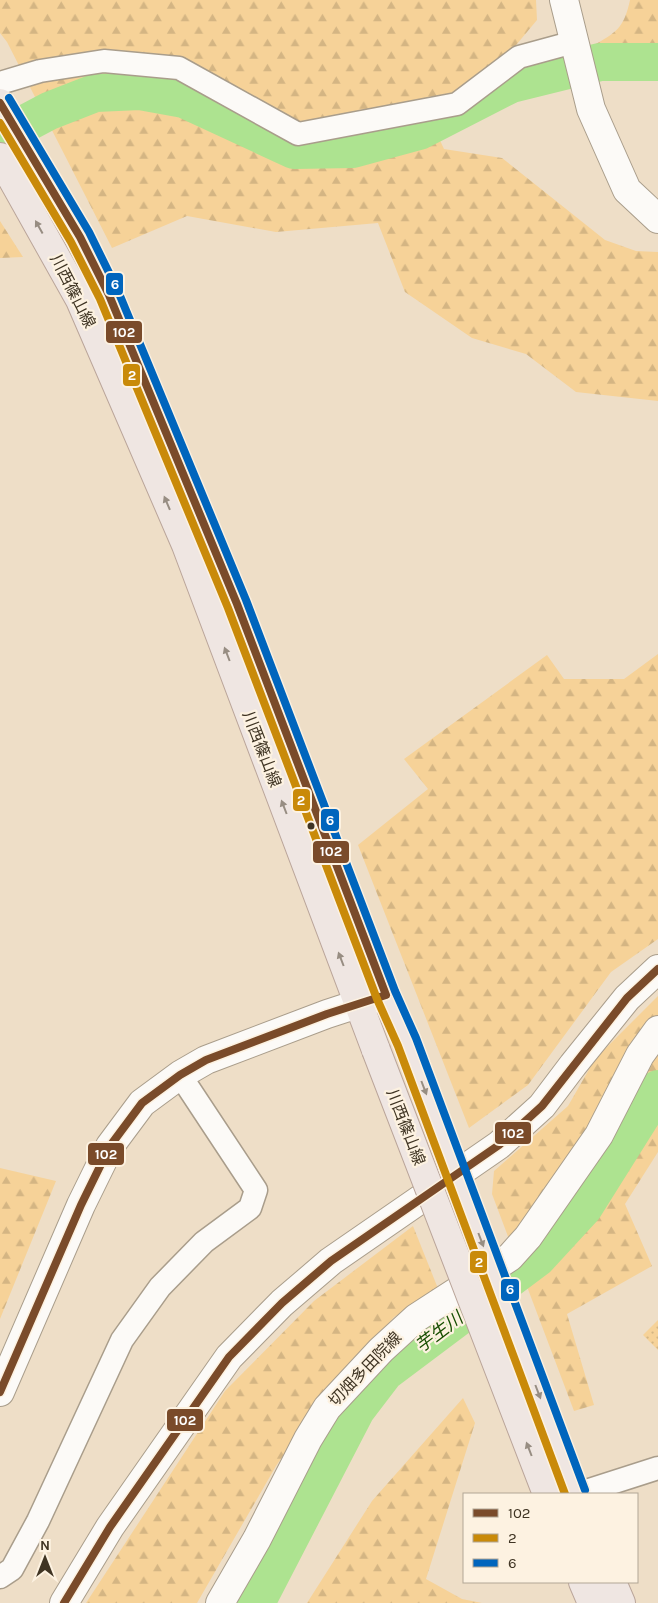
<svg xmlns="http://www.w3.org/2000/svg" width="658" height="1603" font-family="Karla,'Noto Sans JP',sans-serif">
<style>
.grass{fill:url(#grass-dots)}
.forest{fill:url(#forest-firs)}
.lines{fill:none;stroke-linecap:round;stroke-linejoin:round}
.river{stroke:#ade390;stroke-width:38}
.street-casing{stroke:#a99d8b;stroke-width:25}
.secondary-casing{stroke:#a99d8b;stroke-width:30}
.primary-casing{stroke:#baa59a;stroke-width:30}
.street{stroke:#fcfaf7;stroke-width:22}
.secondary{stroke:#fcfaf7;stroke-width:28}
.primary{stroke:#efe6e2;stroke-width:28}
.primary-bridge-casing{stroke:#baa59a;stroke-width:30;stroke-linecap:butt}
.primary-bridge{stroke:#efe6e2;stroke-width:28}
.bus-1-casing{stroke:#fdf2e1;stroke-width:11}
.bus-2-casing{stroke:#fdf2e1;stroke-width:11}
.bus-3-casing{stroke:#fdf2e1;stroke-width:11}
.bus-1{stroke:#7a4b2a;stroke-width:8}
.bus-2{stroke:#c98a09;stroke-width:8}
.bus-3{stroke:#0065bd;stroke-width:8}
.oneway{fill:#978d82}
.bus-dot{fill:#3f3423;stroke:#fdf2e1;stroke-width:2}
.labels{text-anchor:middle;dominant-baseline:central;stroke-width:4.5;stroke-linejoin:round;paint-order:stroke}
.street-label{font-size:16px;fill:#3f3423;stroke:#fdf2e1}
.water-label{font-size:18px;font-style:italic;fill:#174e01;stroke:#fdf2e1}
.line-badge{stroke:#fdf2e1;stroke-width:2}
.badge-label{font-size:14px;text-anchor:middle;font-weight:bold;fill:#fff}
</style>
<defs>
<pattern id="grass-dots" width="8" height="8" patternUnits="userSpaceOnUse" patternTransform="scale(1.25)"><rect width="8" height="8" fill="#f6d298"/><path d="M2 2h.1M6 6h.1" fill="none" stroke="#d4b583" stroke-width="1.8" stroke-linecap="round"/></pattern>
<pattern id="forest-firs" width="22" height="20" patternUnits="userSpaceOnUse" patternTransform="scale(1.25)"><rect width="22" height="20" fill="#f6d298"/><path d="M5 1l3.5 6h-7zM16 11l3.5 6h-7z" fill="#d4b583"/></pattern>
</defs>
<rect width="100%" height="100%" fill="#eedec7"/>
<!-- grass -->
<path class="grass" d="M 658,1320 L 658,1350 L 643,1335 Z"/>
<!-- forest -->
<path class="forest" d="M 0,0 L 536,0 L 537,20 L 455,118 L 437,134 L 444,149 L 502,158 L 605,240 L 636,251 L 658,252 L 658,401 L 576,392 L 526,354 L 472,338 L 405,292 L 378,223 L 276,232 L 187,216 L 112,248 L 7,42 L 0,33 Z
M 630,0 L 658,0 L 658,77 L 607,75 L 591,54 L 592,46 C 616,33 624,28 630,0 Z
M 0,221 L 23,257 L 0,258 Z
M 658,654 L 658,939 L 611,972 L 528,1085 L 469,1128 L 358,845 L 428,789 L 404,759 L 547,655 L 564,679 L 624,679 Z
M 658,996 L 658,1152 L 625,1204 L 652,1266 L 567,1314 L 594,1405 L 574,1411 L 492,1194 L 494,1171 L 568,1106 L 595,1059 Z
M 0,1168 L 56,1181 L 0,1319 Z
M 413,1226 L 439,1291 L 394,1317 L 315,1409 L 276,1466 L 197,1603 L 86,1603 L 225,1391 L 314,1301 Z
M 463,1398 L 475,1423 L 426,1579 L 462,1599 L 482,1603 L 307,1603 L 372,1501 Z"/>
<g class="lines">
<!-- river -->
<path class="river" d="M 0,137 L 49,111 L 95,93 L 140,91 L 184,99 L 294,150 L 353,149 L 419,131 L 511,84 L 600,62 L 658,62
M 256,1603 L 356,1410 L 385,1372 L 537,1258 L 584,1207 L 658,1089"/>
<defs>
<path id="street" d="M 0,83 L 40,71 L 104,61 L 179,68 L 298,134 L 457,104 L 519,57 L 574,42
M 577,1494 L 658,1468
M 0,1577 L 12,1569 L 38,1521 L 122,1340 L 160,1287 L 204,1242 L 250,1208 L 256,1190 L 180,1075"/>
<path id="secondary" d="M 564,0 L 591,109 L 627,190 L 658,219
M 0,1392 L 81,1205 L 110,1146 L 142,1103 L 180,1075 L 206,1060 L 327,1014 L 382,996
M 64,1603 L 110,1527 L 229,1357 L 282,1303 L 331,1261 L 499,1145 L 542,1106 L 573,1065 L 627,998 L 658,969
M 220,1603 L 257,1539 L 308,1439 L 327,1408 L 381,1350 L 416,1318 L 510,1257 L 528,1237 L 599,1135 L 640,1055 L 658,1030"/>
<path id="primary" d="M 0,103 L 80,237 L 109,295 L 237,604 L 386,995 L 407,1042
M 0,157 L 80,300 L 186,545 L 376,1050
M 583,1582 L 592,1603
M 612,1582 L 621,1603"/>
</defs>
<!-- street casing -->
<use href="#street" class="street-casing"/>
<!-- secondary casing -->
<use href="#secondary" class="secondary-casing"/>
<!-- primary casing -->
<use href="#primary" class="primary-casing"/>
<!-- street -->
<use href="#street" class="street"/>
<!-- secondary -->
<use href="#secondary" class="secondary"/>
<!-- primary -->
<use href="#primary" class="primary"/>
<defs>
<path id="primary-bridge" d="M 407,1042 L 576,1494
M 376,1050 L 547,1494"/>
</defs>
<!-- primary-bridge casing -->
<use href="#primary-bridge" class="primary-bridge-casing"/>
<!-- primary-bridge -->
<use href="#primary-bridge" class="primary-bridge"/>
<defs>
<path id="bus-1" d="M 0,103 L 80,237 L 109,295 L 237,604 L 386,995 L 327,1014 L 206,1060 L 180,1075 L 142,1103 L 110,1146 L 81,1205 L 0,1392
M 64,1603 L 110,1527 L 229,1357 L 282,1303 L 331,1261 L 499,1145 L 542,1106 L 627,998 L 658,969"/>
<path id="bus-2" d="M 0,123 L 71,242 L 100,299 L 228,608 L 377,999 L 398,1046 L 565,1494"/>
<path id="bus-3" d="M 9,98 L 89,232 L 118,291 L 246,600 L 395,991 L 416,1038 L 585,1490"/>
</defs>
<!-- bus-1 casing -->
<use href="#bus-1" class="bus-1-casing"/>
<!-- bus-2 casing -->
<use href="#bus-2" class="bus-2-casing"/>
<!-- bus-3 casing -->
<use href="#bus-3" class="bus-3-casing"/>
<!-- bus-1 -->
<use href="#bus-1" class="bus-1"/>
<!-- bus-2 -->
<use href="#bus-2" class="bus-2"/>
<!-- bus-3 -->
<use href="#bus-3" class="bus-3"/>
</g>
<!-- one-way arrows -->
<defs><path id="oneway-solid" d="M-6-.8H1V-3.2L6.5 0L1 3.2V.8H-6Z" transform="scale(1.25)"/></defs>
<g class="oneway">
<use href="#oneway-solid" transform="translate(39 227) rotate(-119)"/>
<use href="#oneway-solid" transform="translate(167 503) rotate(-113)"/>
<use href="#oneway-solid" transform="translate(227 654) rotate(-111)"/>
<use href="#oneway-solid" transform="translate(284 807) rotate(-111)"/>
<use href="#oneway-solid" transform="translate(341 959) rotate(-111)"/>
<use href="#oneway-solid" transform="translate(424 1088) rotate(69)"/>
<use href="#oneway-solid" transform="translate(481 1240) rotate(69)"/>
<use href="#oneway-solid" transform="translate(538 1392) rotate(69)"/>
<use href="#oneway-solid" transform="translate(529 1449) rotate(-111)"/>
</g>
<!-- markers -->
<circle class="bus-dot" cx="311" cy="826" r="4.5"/>
<g class="labels">
<!-- street labels -->
<g class="street-label">
<text transform="translate(73 291) rotate(63)">川西篠山線</text>
<text transform="translate(262 749) rotate(69)">川西篠山線</text>
<text transform="translate(406 1127) rotate(69)">川西篠山線</text>
<text transform="translate(365 1369) rotate(-46)">切畑多田院線</text>
</g>
<!-- water labels -->
<g class="water-label">
<text transform="translate(439 1332) rotate(-37)">芋生川</text>
</g>
</g>
<g class="line-badge">
<rect x="105" y="272" width="19" height="24" rx="5" fill="#0065bd"/>
<rect x="105" y="320" width="38" height="24" rx="5" fill="#7a4b2a"/>
<rect x="122" y="363" width="19" height="24" rx="5" fill="#c98a09"/>
<rect x="292" y="788" width="19" height="24" rx="5" fill="#c98a09"/>
<rect x="320" y="808" width="20" height="24" rx="5" fill="#0065bd"/>
<rect x="312" y="840" width="38" height="24" rx="5" fill="#7a4b2a"/>
<rect x="494" y="1121" width="38" height="24" rx="5" fill="#7a4b2a"/>
<rect x="87" y="1142" width="38" height="24" rx="5" fill="#7a4b2a"/>
<rect x="469" y="1250" width="19" height="24" rx="5" fill="#c98a09"/>
<rect x="500" y="1278" width="20" height="24" rx="5" fill="#0065bd"/>
<rect x="166" y="1408" width="38" height="24" rx="5" fill="#7a4b2a"/>
</g>
<g class="badge-label">
<text x="115" y="289">6</text>
<text x="124" y="337">102</text>
<text x="132" y="380">2</text>
<text x="301" y="805">2</text>
<text x="330" y="825">6</text>
<text x="331" y="856">102</text>
<text x="513" y="1138">102</text>
<text x="106" y="1159">102</text>
<text x="479" y="1267">2</text>
<text x="510" y="1294">6</text>
<text x="185" y="1425">102</text>
</g>
<!-- legend -->
<rect x="463" y="1493" width="175" height="90" fill="#fdf2e1" stroke="#b1a695"/>
<rect x="473" y="1509" width="25" height="8" fill="#7a4b2a" stroke="#b1a695"/>
<text x="508" y="1518" font-size="15" fill="#3f3423">102</text>
<rect x="473" y="1534" width="25" height="8" fill="#c98a09" stroke="#b1a695"/>
<text x="508" y="1543" font-size="15" fill="#3f3423">2</text>
<rect x="473" y="1559" width="25" height="8" fill="#0065bd" stroke="#b1a695"/>
<text x="508" y="1568" font-size="15" fill="#3f3423">6</text>
<!-- north arrow -->
<g transform="translate(45 1558)" stroke="#fdf2e1" stroke-width="4" paint-order="stroke">
<path d="M0-4L9 19L0 12L-9 19Z" fill="#3f3423"/>
<text y="-8" font-size="14" font-weight="bold" text-anchor="middle" fill="#3f3423">N</text>
</g>
</svg>
